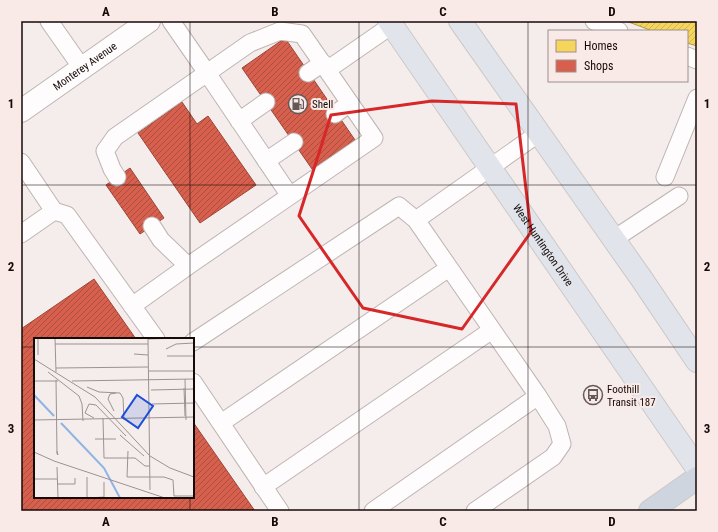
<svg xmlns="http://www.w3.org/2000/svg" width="718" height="532" font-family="'Roboto Condensed',sans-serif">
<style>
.homes{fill:url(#homes-hatch);stroke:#b39843}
.shops{fill:url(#shops-hatch);stroke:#9c4639}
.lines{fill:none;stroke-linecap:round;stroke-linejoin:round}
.lane-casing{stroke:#beb4b3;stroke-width:19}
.street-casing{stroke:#beb4b3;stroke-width:24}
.primary-casing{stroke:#ccc8c7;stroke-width:24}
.highway-casing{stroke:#ccc8c7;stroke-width:24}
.lane{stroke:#fefcfc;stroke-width:17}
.street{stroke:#fefcfc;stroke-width:22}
.primary{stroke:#e1e5eb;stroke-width:22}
.highway{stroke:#ced5df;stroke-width:22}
.marked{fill:none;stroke:#d62828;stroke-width:3;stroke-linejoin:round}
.grid{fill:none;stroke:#160a09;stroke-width:1;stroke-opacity:0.55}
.labels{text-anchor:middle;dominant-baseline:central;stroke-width:4;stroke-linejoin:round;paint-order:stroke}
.street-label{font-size:11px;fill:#160a09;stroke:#f9eae8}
.poi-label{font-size:11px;fill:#160a09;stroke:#f9eae8;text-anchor:start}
.inset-river{fill:none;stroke:#8eb4e5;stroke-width:2}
.inset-road{fill:none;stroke:#9c9291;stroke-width:1}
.view{fill:#1d4ed8;fill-opacity:0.15;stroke:#1d4ed8;stroke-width:2}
.inset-edge{fill:none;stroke:#160a09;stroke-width:2}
.neatline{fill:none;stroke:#160a09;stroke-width:1.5}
.grid-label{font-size:13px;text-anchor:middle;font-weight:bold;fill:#160a09}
</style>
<defs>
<pattern id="homes-hatch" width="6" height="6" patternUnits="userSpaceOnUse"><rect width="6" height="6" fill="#f6d55c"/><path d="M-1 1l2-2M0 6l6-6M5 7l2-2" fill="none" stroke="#d2b64f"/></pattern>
<pattern id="shops-hatch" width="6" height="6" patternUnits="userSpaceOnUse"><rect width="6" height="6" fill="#d6604d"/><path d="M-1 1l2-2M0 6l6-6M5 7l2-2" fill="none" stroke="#ad4d3e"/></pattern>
</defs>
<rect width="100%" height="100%" fill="#f5edec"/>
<!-- homes -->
<path class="homes" d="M 626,21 L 697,21 L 697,46 L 687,43 L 687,44 L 687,31 L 649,31 L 650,30 Z"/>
<!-- shops -->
<path class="shops" d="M 285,38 L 355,140 L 312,169 L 242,68 Z
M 182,102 L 197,124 L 208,116 L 256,185 L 200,223 L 138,133 Z
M 130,168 L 164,218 L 140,234 L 106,185 Z
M 94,279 L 136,339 L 35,339 L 35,497 L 193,497 L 193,422 L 255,511 L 21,511 L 21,329 Z"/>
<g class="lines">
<defs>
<path id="lane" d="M 49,21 L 82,68
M 171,21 L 207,73 L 250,43 L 280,31 L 302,34 L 327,70 L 392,25
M 594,21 L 619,31
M 687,56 L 697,60
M 308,73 L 323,63
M 335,114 L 350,103
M 239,121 L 266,102
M 266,161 L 294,142
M 21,162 L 54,211 L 67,215 L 156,339
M 117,177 L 112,169 L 105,151 L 115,137 L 207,73 L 290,196
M 665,177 L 697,98
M 416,220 L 539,133
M 152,226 L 161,240 L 188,266 L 374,138 L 327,70
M 21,234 L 54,211
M 614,239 L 679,196
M 132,306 L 188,266
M 193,342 L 399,206 L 416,220 L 538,396 L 557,426 L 562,444 L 553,457 L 475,511
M 193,382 L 280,511
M 221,423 L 449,268
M 263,487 L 492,330
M 373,511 L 538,396"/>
<g id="street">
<path id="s1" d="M 21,111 L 149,21"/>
</g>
<g id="primary">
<path id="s2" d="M 389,21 L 697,468"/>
<path d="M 460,21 L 641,278 L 697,361"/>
</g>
<path id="highway" d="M 650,511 L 697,478"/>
</defs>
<!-- lane casing -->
<use href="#lane" class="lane-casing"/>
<!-- street casing -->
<use href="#street" class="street-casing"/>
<!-- primary casing -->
<use href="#primary" class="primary-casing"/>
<!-- highway casing -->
<use href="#highway" class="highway-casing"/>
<!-- lane -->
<use href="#lane" class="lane"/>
<!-- street -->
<use href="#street" class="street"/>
<!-- primary -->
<use href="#primary" class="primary"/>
<!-- highway -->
<use href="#highway" class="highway"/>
</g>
<!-- marked area -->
<path class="marked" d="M 432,101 L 516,104 L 531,232 L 462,329 L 363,308 L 299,216 L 331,115 Z"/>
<!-- grid -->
<path class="grid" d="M 190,21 L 190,339M 359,21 L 359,511M 528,21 L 528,511M 21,185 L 697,185M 21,347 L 35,347M 193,347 L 697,347M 190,497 L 190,511"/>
<!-- icons -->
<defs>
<symbol id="fuel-ring" viewBox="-11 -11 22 22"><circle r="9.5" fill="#f9eae8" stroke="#645958" stroke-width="1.5"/><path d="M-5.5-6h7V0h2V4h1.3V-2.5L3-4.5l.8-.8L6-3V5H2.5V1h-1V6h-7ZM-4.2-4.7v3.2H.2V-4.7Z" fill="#645958"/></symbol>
<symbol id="bus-ring" viewBox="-11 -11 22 22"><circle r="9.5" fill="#f9eae8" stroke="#645958" stroke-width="1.5"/><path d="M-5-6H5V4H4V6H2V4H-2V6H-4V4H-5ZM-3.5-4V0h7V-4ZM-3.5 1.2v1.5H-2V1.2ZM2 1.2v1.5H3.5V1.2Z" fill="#645958"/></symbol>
</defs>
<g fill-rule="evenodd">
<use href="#fuel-ring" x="287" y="93" width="22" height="22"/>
<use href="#bus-ring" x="582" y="384" width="22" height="22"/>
</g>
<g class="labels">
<!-- street labels -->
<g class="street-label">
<text stroke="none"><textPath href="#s1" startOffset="78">Monterey Avenue</textPath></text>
<text stroke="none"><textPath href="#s2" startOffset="272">West Huntington Drive</textPath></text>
</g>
<!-- poi labels -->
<g class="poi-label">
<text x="312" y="104">Shell</text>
<text x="607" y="389">Foothill<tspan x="607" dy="13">Transit 187</tspan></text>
</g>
</g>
<!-- overview -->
<g transform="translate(34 338)">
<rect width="160" height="160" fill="#f5edec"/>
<path class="inset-river" d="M 0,57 L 20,78M 27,85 L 70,130 L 86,160"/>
<path class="inset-road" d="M 4,0 L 4,17M 21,0 L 22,34M 114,0 L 116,152M 114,1 L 148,0M 21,6 L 114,6M 132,11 L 142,6 L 160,5M 100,16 L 114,17M 133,18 L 160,18M 0,21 L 61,59 L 116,118 L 136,130 L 160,139M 22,30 L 114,29M 115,33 L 160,33M 14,34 L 45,58 L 48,66 L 49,83M 151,41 L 152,82M 22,42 L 23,116 L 24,117 L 23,113M 0,43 L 24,43M 38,43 L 160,41M 53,49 L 65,54 L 86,55 L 89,60 L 90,82M 150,50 L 151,78M 117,52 L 160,51M 118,66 L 160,65M 80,73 L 74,61 L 76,56 L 82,55M 60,80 L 51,75 L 55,66 L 62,67 L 92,98M 69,80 L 70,120 L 101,120 L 111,128 L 116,128M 0,82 L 160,79M 86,97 L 110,118M 61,101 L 82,101M 94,113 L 93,139 L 130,139 L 139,142 L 140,158 L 160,158M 0,114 L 20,123 L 131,160M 23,129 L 24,160M 53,139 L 53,160M 0,141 L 23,141M 70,144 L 70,160M 23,146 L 41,146 L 41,140M 56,160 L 70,159"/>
<path class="view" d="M 103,57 L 119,68 L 104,90 L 88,79 Z"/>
<rect width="160" height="160" class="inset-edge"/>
</g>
<!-- border -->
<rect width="718" height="532" fill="none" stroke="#f9eae8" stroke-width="44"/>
<!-- legend -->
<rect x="548" y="30" width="140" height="52" fill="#f9eae8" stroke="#9e908f"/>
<rect x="556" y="40" width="20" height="12" fill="#f6d55c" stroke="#9e908f"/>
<text x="584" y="50" font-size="12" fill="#160a09">Homes</text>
<rect x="556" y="60" width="20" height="12" fill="#d6604d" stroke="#9e908f"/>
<text x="584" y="70" font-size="12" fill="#160a09">Shops</text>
<rect x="22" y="22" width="674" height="488" class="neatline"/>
<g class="grid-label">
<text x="106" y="16">A</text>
<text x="275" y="16">B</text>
<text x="443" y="16">C</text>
<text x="612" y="16">D</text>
<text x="11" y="108">1</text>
<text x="707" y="108">1</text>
<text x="11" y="271">2</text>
<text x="707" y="271">2</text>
<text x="11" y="433">3</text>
<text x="707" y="433">3</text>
<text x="106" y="526">A</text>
<text x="275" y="526">B</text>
<text x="443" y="526">C</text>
<text x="612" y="526">D</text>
</g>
</svg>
